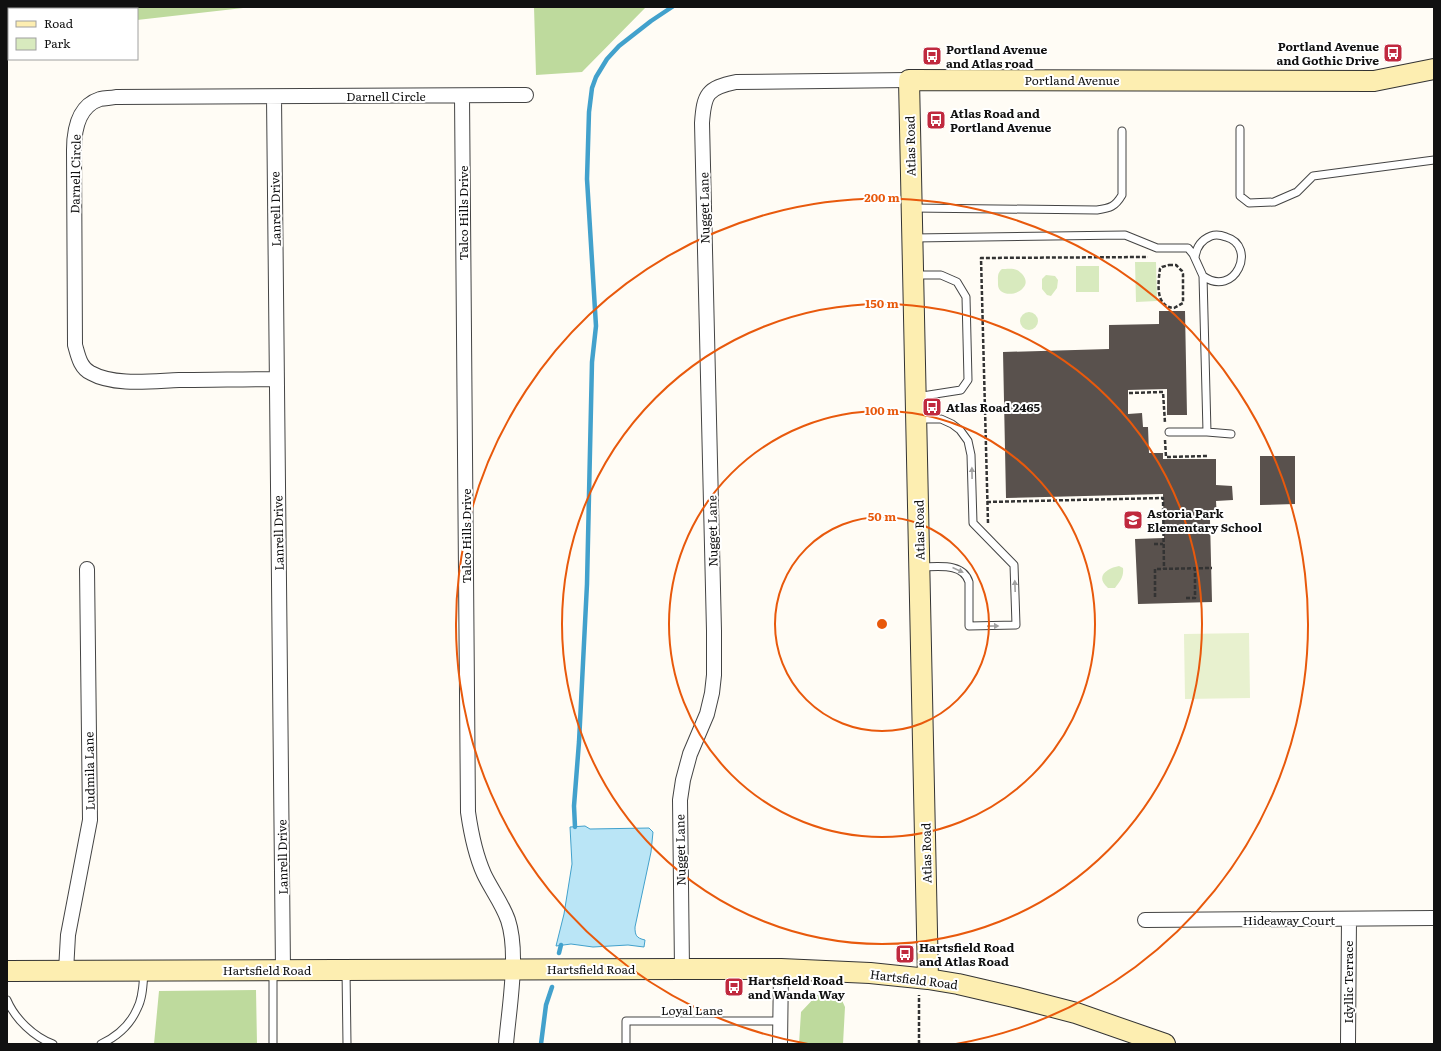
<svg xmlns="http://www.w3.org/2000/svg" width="1441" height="1051" font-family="Literata,serif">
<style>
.green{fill:#d8eabe}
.forest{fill:#beda9d}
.pitch{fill:#e8f1cf}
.water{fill:#bae5f6;stroke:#42a1cc}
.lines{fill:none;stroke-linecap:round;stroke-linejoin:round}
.stream{stroke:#42a1cc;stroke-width:4.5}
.building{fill:#59514d}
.lane-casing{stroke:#444;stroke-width:9}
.street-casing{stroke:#444;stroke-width:16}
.secondary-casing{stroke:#333;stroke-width:22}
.path{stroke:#333;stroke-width:2.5;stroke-dasharray:4 2;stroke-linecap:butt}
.lane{stroke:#fff;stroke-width:7}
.street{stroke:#fff;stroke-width:14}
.secondary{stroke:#fdeeb1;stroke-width:20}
.oneway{fill:#a0a0a0}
.ring{fill:none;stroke:#e8590c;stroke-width:2}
.labels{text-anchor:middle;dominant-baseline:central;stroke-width:4;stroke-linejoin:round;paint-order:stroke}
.poi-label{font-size:12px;font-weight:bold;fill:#111;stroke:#fff;text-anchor:start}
.street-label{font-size:12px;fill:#111;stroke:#fff}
.centre{fill:#e8590c;stroke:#fff;stroke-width:2}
.ring-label{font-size:12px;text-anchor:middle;font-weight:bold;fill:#e8590c;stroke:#fff;stroke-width:4;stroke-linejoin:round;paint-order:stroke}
</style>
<rect width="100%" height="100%" fill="#fffcf5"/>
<!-- green -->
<path class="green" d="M 1135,262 L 1156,262 L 1157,301 L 1136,302 Z
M 1076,266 L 1099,266 L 1099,292 L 1076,292 Z
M 1002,269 C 1006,269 1013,268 1017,270 C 1024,274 1029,282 1023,288 C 1017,296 997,297 998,283 C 998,278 997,273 1002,269 Z
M 1046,275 L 1055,276 L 1058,280 L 1057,288 L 1051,296 L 1047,295 L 1042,289 L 1042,279 Z
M1020 321a9 9 0 1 1 18 0a9 9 0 1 1-18 0Z
M 1119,566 L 1123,568 C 1124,577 1120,581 1115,588 L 1108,588 C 1094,576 1108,568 1119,566 Z"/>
<!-- forest -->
<path class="forest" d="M 7,7 L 252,7 L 137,20 L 137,9 L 9,9 L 9,36 L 7,36 Z
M 534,7 L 646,7 L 582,72 L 536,75 Z
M 256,990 L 257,1044 L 154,1044 L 159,991 Z
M 839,994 L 845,1007 L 843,1044 L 799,1044 L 801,1012 L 817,995 Z"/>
<!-- pitch -->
<path class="pitch" d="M 1249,633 L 1250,698 L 1185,699 L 1184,634 Z"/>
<!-- water -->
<path class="water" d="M 585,826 L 590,829 L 649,828 L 653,832 L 651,852 L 635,927 C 635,935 636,938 645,940 L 644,947 L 628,945 L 593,947 L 571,944 L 556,946 L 564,914 L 572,864 L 570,827 Z"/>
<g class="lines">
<!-- stream -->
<path class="stream" d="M 575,827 L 574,806 L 579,742 L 587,584 L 592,362 L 596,326 L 587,179 L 589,112 L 592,88 L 596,77 L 607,59 L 619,46 L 651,21 L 672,7
M 559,953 L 561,945
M 541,1044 L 546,1005 L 552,987"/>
</g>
<!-- building -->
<path class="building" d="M 1159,311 L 1185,311 L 1187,415 L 1167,415 L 1167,389 L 1128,390 L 1128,414 L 1142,413 L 1143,427 L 1148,427 L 1149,453 L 1163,453 L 1163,459 L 1216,459 L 1216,485 L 1232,486 L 1233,500 L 1216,501 L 1217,519 L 1210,520 L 1212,602 L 1138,604 L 1135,539 L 1164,538 L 1163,494 L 1006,498 L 1003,352 L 1109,349 L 1109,325 L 1159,324 Z
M 1260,456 L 1295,456 L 1295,504 L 1260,505 Z"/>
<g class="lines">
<defs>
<path id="lane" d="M 1240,129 L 1240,196 L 1249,203 L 1274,202 L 1297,192 L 1313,176 L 1434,160
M 913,208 L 1097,210 C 1110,208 1115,207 1122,195 L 1122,131
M 914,238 L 1125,235 L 1157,248 L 1188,248 L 1193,254 L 1203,276 L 1207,432
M 1195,258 C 1196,247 1201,240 1211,236 C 1216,234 1221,235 1226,237 C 1258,246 1235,299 1203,276
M 913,275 L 941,275 L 957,282 L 966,297 L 968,380 L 961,390 L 916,397
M 916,419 L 941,419 L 952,424 L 960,430 L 968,441 L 971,455 L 973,523 L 1014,565 L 1016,625 L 969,626 L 969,582 C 963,562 937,567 920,567
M 1169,432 L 1207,432 L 1231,434
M 346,970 L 347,1044
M 7,1000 C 15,1019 34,1037 53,1044
M 101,1044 C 116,1037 130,1025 137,1009 C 143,998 143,984 144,972
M 273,1044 L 273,971
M 626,1044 L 626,1021 L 780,1021"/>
<path id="street" d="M 462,96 L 468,812 C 471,833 475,854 484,874 C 491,889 502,903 508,920 C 519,953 509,1008 506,1044
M 274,97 L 283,970
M 277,379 C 244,379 211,380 179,380 C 152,381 114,386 91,373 C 80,368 78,355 75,345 L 74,150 C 74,130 78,106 100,99 C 105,98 111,98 116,97 L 526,95
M 1145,920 L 1434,918
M 682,969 L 680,800 L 683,780 L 690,754 L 707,714 L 712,693 L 714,675 L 714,631 L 702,123 C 704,94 707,88 736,82 L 909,80
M 66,971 L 68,935 L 90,820 L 87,569
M 780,1044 L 781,969
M 1348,1044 L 1349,919"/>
<path id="secondary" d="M 7,971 L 682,969 L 781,969 L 870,973 L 928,979 L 958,984 L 1014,997 L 1076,1013 L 1165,1044
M 928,979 L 909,80 L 1374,81 L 1434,69"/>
</defs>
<!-- lane casing -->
<use href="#lane" class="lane-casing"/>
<!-- street casing -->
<use href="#street" class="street-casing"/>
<!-- secondary casing -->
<use href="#secondary" class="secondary-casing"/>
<!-- path -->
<path class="path" d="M 1169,265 L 1176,265 L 1182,271 L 1183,274 L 1183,303 L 1174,308 C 1155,307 1158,283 1160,269 L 1162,267 Z
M 1129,393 L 1163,392 L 1165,423
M 1165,440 L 1166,457 L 1207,456
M 987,502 L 1163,498 L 1164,569
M 988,523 L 981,258 L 1148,257
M 1154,544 L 1163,544
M 1155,597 L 1155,569 L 1212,568
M 1186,598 L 1195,598 L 1195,568
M 919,1044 L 919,995"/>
<!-- lane -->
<use href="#lane" class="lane"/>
<!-- street -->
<use href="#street" class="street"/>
<!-- secondary -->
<use href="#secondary" class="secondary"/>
</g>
<!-- one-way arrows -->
<defs><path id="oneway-solid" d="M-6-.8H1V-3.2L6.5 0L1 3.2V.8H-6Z"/></defs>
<g class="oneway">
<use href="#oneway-solid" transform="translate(972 473) rotate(-91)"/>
<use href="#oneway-solid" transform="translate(958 570) rotate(24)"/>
<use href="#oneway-solid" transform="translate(1015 586) rotate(-92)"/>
<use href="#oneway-solid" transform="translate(993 626) rotate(-1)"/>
</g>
<!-- distance rings -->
<g class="ring">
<circle cx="882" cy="624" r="107"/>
<circle cx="882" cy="624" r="213"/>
<circle cx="882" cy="624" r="320"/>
<path d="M808 1044A426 426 0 1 1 956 1044"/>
</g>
<!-- icons -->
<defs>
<symbol id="bus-square" viewBox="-11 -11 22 22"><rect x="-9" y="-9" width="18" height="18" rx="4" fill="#c0293e" stroke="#fff"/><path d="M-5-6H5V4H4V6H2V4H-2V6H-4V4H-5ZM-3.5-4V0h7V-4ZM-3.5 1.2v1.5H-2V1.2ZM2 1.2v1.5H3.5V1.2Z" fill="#fff"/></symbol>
<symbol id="school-square" viewBox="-11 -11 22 22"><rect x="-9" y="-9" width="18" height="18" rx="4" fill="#c0293e" stroke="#fff"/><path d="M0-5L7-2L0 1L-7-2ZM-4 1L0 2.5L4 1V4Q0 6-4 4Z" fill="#fff"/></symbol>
</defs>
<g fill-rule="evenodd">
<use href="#bus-square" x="1382" y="42" width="22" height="22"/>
<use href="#bus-square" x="921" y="45" width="22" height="22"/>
<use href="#bus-square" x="925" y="109" width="22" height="22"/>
<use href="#bus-square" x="921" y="396" width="22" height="22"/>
<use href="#school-square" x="1122" y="509" width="22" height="22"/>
<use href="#bus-square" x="894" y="943" width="22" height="22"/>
<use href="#bus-square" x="723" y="976" width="22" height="22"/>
</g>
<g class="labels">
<!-- poi labels -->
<g class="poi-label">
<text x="1379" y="46" text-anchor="end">Portland Avenue<tspan x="1379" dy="14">and Gothic Drive</tspan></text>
<text x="946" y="49">Portland Avenue<tspan x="946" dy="14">and Atlas road</tspan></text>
<text x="950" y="113">Atlas Road and<tspan x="950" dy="14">Portland Avenue</tspan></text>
<text x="946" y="407">Atlas Road 2465</text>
<text x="1147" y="513">Astoria Park<tspan x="1147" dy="14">Elementary School</tspan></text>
<text x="919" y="947">Hartsfield Road<tspan x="919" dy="14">and Atlas Road</tspan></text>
<text x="748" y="980">Hartsfield Road<tspan x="748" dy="14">and Wanda Way</tspan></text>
</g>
<!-- street labels -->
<g class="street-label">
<text x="1072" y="80">Portland Avenue</text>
<text x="386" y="96">Darnell Circle</text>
<text transform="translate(910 146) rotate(-91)">Atlas Road</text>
<text transform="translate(75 174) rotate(-89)">Darnell Circle</text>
<text transform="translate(704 208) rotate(-91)">Nugget Lane</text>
<text transform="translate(275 209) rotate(-91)">Lanrell Drive</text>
<text transform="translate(463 213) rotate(-90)">Talco Hills Drive</text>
<text transform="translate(919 530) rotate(-91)">Atlas Road</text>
<text transform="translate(712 531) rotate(-91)">Nugget Lane</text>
<text transform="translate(278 533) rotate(-91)">Lanrell Drive</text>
<text transform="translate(466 536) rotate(-90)">Talco Hills Drive</text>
<text transform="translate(89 771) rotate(-91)">Ludmila Lane</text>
<text transform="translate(680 850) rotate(-91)">Nugget Lane</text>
<text transform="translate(926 853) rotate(-91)">Atlas Road</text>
<text transform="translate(282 857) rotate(-91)">Lanrell Drive</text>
<text x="1289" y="920">Hideaway Court</text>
<text x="591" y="969">Hartsfield Road</text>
<text x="267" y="970">Hartsfield Road</text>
<text transform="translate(914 979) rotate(7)">Hartsfield Road</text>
<text transform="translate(1348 982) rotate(-90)">Idyllic Terrace</text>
<text x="692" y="1010">Loyal Lane</text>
</g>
</g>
<circle cx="882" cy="624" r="6" class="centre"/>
<g class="ring-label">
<text x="882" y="202">200 m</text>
<text x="882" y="308">150 m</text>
<text x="882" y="415">100 m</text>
<text x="882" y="521">50 m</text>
</g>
<!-- border -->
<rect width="1441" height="1051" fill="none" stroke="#111111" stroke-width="16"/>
<!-- legend -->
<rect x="8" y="8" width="130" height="52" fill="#ffffff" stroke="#a0a0a0"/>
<rect x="16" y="21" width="20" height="6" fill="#fdeeb1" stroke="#a0a0a0"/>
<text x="44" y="28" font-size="12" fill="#111111">Road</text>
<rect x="16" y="38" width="20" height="12" fill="#d8eabe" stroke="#a0a0a0"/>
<text x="44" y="48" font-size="12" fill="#111111">Park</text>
</svg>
